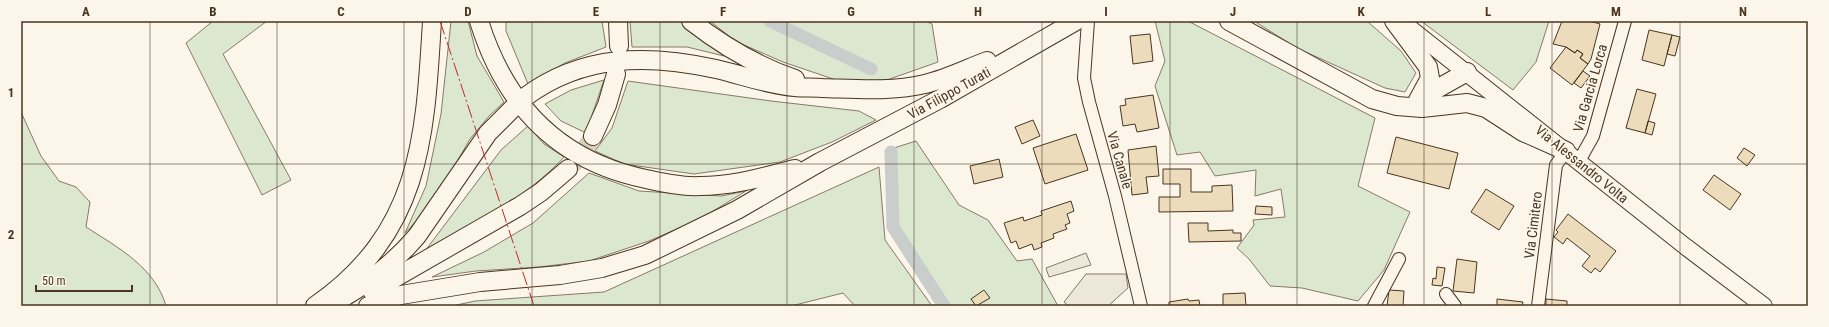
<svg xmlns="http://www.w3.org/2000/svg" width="1829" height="327" font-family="'Roboto Condensed',sans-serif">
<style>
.green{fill:#dce7d0;stroke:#887966}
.parking{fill:#ede7d9;stroke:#887966}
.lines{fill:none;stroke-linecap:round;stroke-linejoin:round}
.canal{stroke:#c9cecd;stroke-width:13}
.building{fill:#ecdcbc;stroke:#4a3520}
.primary-tunnel{stroke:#d8cfc1;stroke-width:18;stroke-dasharray:18 9;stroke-linecap:butt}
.minor-casing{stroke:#4a3520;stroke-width:14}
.secondary-casing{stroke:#4a3520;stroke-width:18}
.primary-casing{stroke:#4a3520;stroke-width:20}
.minor{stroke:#fbf6e9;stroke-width:12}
.secondary{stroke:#fbf6e9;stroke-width:16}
.primary{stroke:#fbf6e9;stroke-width:18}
.power{stroke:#c62828;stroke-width:1;stroke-dasharray:14 3 2 3;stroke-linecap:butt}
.grid{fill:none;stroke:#4a3520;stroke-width:1;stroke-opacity:0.55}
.labels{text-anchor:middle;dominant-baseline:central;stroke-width:3;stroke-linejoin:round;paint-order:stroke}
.street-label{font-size:14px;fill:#4a3520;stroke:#fbf6e9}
.neatline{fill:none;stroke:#4a3520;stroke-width:1.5}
.grid-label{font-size:13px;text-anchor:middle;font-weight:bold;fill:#4a3520}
</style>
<rect width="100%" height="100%" fill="#fbf6e9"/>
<!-- green -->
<path class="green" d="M 213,21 L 267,21 L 223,54 L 291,180 L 262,195 L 186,43 Z
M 451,21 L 468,21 L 477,56 L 504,102 L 489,116 L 470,139 L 451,172 L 423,214 L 405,233 L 426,186 L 441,114 Z
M 506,21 L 602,21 L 606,47 L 565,63 L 528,84 L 506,31 Z
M 630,21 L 683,21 L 724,56 L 687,47 L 632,47 Z
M 710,21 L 926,21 L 932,24 L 938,62 L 887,80 L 839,81 L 783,62 L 735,41 Z
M 1155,21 L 1188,21 L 1375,118 L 1358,186 L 1410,212 L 1384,270 L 1358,301 L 1302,288 L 1270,286 L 1249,259 L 1237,248 L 1254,225 L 1253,220 L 1285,217 L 1281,189 L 1255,196 L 1256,170 L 1215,176 L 1200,152 L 1177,155 L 1155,86 L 1165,61 Z
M 1254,21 L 1367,21 L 1401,51 L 1416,73 L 1405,92 L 1385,88 L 1297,48 Z
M 1421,21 L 1549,21 L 1536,62 L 1513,90 Z
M 604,80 L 586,133 L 561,121 L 545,104 L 571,90 Z
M 628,81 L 771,101 L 859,111 L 876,120 L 832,142 L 780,162 L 694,174 L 624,164 L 595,151 L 612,128 Z
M 21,112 L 41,156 L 59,181 L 76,187 L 90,202 L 86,227 C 117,247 155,267 166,306 L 21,306 Z
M 528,126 L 544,144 L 564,157 C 527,198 472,224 425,251 L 501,150 Z
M 916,141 L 959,205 L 988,220 L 1017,261 L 1032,259 L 1058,306 L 950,306 L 897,224 L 894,148 Z
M 879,167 L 885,240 L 932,306 L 855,306 L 843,293 L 791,306 L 452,306 L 475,301 L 604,292 Z
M 589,173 L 639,191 L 721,196 L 746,191 L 700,219 L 649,241 L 589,261 L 539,267 L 476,271 L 432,277 L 484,252 L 533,223 Z"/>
<!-- parking -->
<path class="parking" d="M 1086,253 L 1091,265 L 1049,277 L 1046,268 Z
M 1086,274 L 1126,274 L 1128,288 L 1108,306 L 1069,306 L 1064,302 Z"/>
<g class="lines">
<!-- canal -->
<path class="canal" d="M 770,21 L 871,69
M 891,152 L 893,227 L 944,306"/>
</g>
<!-- building -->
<path class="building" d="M 1562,21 L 1590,21 L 1600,24 L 1591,59 L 1588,64 L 1580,58 L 1583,54 L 1577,50 L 1575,53 L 1566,47 L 1553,44 Z
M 1649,30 L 1672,35 L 1664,66 L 1642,60 Z
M 1150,34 L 1153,61 L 1133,64 L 1130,36 Z
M 1672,35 L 1680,37 L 1675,56 L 1667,54 Z
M 1566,47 L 1575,53 L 1577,50 L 1583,54 L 1580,58 L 1588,64 L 1572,85 L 1550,68 Z
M 1583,71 L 1590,76 L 1581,88 L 1574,83 Z
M 1637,89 L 1656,94 L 1645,133 L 1626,128 Z
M 1153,95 L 1159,128 L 1137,132 L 1135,124 L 1123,126 L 1120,106 L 1126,105 L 1125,99 Z
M 1033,120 L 1040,136 L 1022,144 L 1015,127 Z
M 1648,121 L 1655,123 L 1652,135 L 1645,133 Z
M 1076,134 L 1088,170 L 1045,184 L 1033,148 Z
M 1396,137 L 1458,153 L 1449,189 L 1387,173 Z
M 1156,146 L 1159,176 L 1146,177 L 1148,193 L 1132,195 L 1128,150 Z
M 1744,148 L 1755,155 L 1747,166 L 1737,158 Z
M 999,159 L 1003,177 L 974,184 L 970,166 Z
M 1163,169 L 1191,169 L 1191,192 L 1212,192 L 1212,186 L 1232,185 L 1233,211 L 1159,212 L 1159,197 L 1180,197 L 1180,184 L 1163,184 Z
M 1714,175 L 1741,194 L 1730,210 L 1703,190 Z
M 1486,189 L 1514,206 L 1499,230 L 1471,212 Z
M 1071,201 L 1074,211 L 1067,214 L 1070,223 L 1065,225 L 1067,229 L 1053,234 L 1054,238 L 1041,243 L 1042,247 L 1034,250 L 1032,244 L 1019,249 L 1016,241 L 1011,243 L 1004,223 L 1023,217 L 1024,221 L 1042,215 L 1041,211 Z
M 1256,206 L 1272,207 L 1272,215 L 1255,214 Z
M 1568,214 L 1616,251 L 1600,272 L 1595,268 L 1591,273 L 1582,266 L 1590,256 L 1567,238 L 1563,244 L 1554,237 L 1558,232 L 1556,230 Z
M 1188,223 L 1208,223 L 1208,231 L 1233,230 L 1233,233 L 1241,233 L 1241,241 L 1189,242 Z
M 1457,259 L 1477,262 L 1474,293 L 1453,291 Z
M 1437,267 L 1445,268 L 1442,286 L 1432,285 L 1433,278 L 1436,279 Z
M 984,290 L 990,298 L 976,306 L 971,299 Z
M 1389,290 L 1404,291 L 1403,306 L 1387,306 Z
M 1245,293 L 1246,306 L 1223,306 L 1223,294 Z
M 1188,299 L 1189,301 L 1199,300 L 1200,306 L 1169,306 L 1169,302 Z
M 1497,299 L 1523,302 L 1522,306 L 1497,306 Z
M 1546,299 L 1567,301 L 1567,306 L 1546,306 Z"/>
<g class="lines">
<!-- primary-tunnel -->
<path class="primary-tunnel" d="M 568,169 L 582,154 L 593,136"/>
<defs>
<path id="minor" d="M 1088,21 L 1084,78 L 1089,102 L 1115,196 L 1141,306
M 1579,161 L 1593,136 L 1625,21
M 1446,294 L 1455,306
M 1374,306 L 1399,259
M 1538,306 L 1556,165 L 1566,151"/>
<path id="secondary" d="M 1401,21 L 1686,247 L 1764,306"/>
<path id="primary" d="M 479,21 C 505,105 558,161 646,179 C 663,183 682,187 700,186 C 733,186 763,177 795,169
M 618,21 L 619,46
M 691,21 C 723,46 757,66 795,79
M 1229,21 L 1372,99 L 1397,106 L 1422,108 L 1467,103 L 1486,108 L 1523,132 L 1566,151
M 1394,21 L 1428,67 L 1430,78 L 1418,100
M 525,97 C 583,54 648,54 716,69 C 742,75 768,85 795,87 C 804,88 813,87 822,88 C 857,89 890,92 925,84 C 946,79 966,69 987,61
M 1419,99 L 1467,72
M 593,136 L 607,105 L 616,74
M 372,291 L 520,206 L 541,192 L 568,169
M 336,302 C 367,284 394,263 417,236 L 488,133 L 513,108
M 315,306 C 421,232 425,139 432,21
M 368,306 L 401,295 L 480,282 L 560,275 L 602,268 L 645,255 L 737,210 L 820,162 L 940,99 L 1076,21"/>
</defs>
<!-- minor casing -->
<use href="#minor" class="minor-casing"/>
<!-- secondary casing -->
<use href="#secondary" class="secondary-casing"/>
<!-- primary casing -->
<use href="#primary" class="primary-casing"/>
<!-- minor -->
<use href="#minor" class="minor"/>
<!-- secondary -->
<use href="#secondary" class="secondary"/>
<!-- primary -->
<use href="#primary" class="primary"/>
<!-- power -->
<path class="power" d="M 440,21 L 534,306"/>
</g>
<!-- grid -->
<path class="grid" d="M 150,21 L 150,306M 277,21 L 277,306M 404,21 L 404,306M 532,21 L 532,306M 660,21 L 660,306M 787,21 L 787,306M 914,21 L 914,306M 1042,21 L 1042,306M 1170,21 L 1170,306M 1297,21 L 1297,306M 1424,21 L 1424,306M 1552,21 L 1552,306M 1680,21 L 1680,306M 21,164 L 1808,164"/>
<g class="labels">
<!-- street labels -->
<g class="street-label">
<text transform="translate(1590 88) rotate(-74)">Via Garcia Lorca</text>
<text transform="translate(949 93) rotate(-29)">Via Filippo Turati</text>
<text transform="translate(1120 160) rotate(74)">Via Canale</text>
<text transform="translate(1582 164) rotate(39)">Via Alessandro Volta</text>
<text transform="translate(1533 225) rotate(-83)">Via Cimitero</text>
</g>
</g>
<!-- border -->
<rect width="1829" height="327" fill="none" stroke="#fbf6e9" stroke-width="44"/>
<!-- scale -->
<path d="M36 285v6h96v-6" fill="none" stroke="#4a3520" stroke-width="2"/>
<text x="42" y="285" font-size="12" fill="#4a3520" stroke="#fbf6e9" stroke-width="3" paint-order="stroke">50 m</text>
<rect x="22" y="22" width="1785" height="283" class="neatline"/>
<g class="grid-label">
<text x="86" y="16">A</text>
<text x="213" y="16">B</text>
<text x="341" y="16">C</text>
<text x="468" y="16">D</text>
<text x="596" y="16">E</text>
<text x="723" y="16">F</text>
<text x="851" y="16">G</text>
<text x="978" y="16">H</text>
<text x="1106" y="16">I</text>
<text x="1233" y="16">J</text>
<text x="1361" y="16">K</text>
<text x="1488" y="16">L</text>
<text x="1616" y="16">M</text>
<text x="1743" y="16">N</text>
<text x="11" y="97">1</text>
<text x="11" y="239">2</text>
</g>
</svg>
